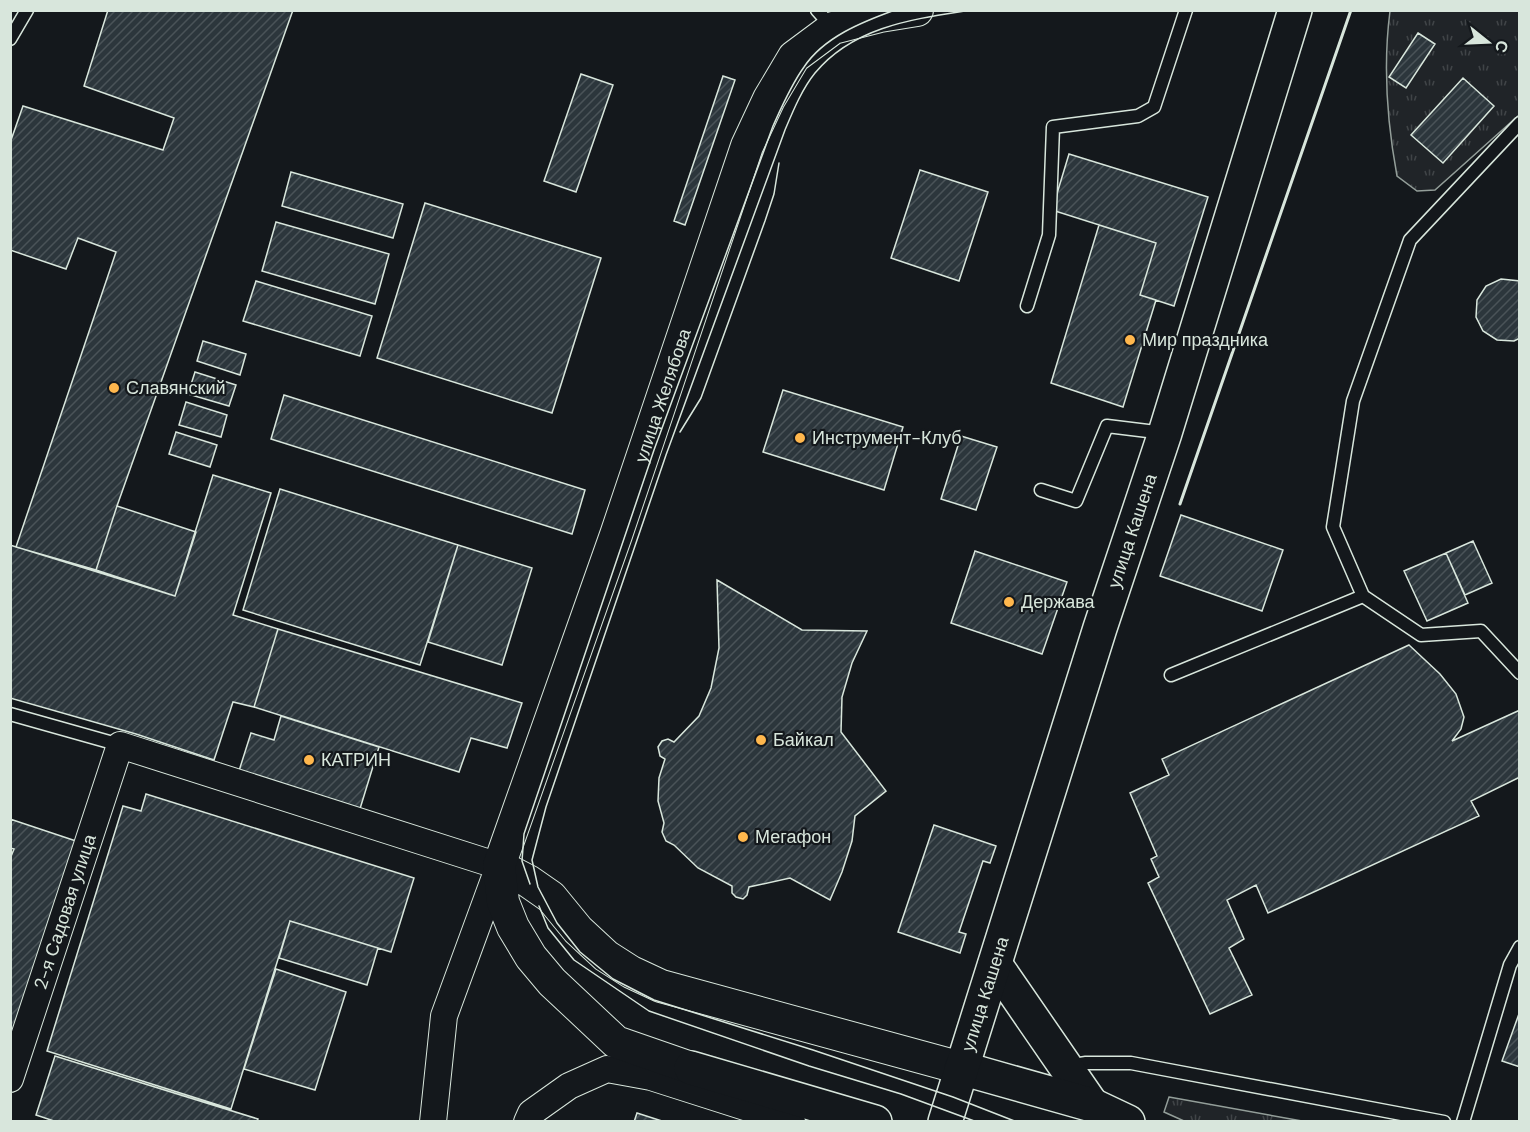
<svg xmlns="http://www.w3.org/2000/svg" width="1530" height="1132" font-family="'DM Sans',sans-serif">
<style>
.grass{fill:url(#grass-tufts);stroke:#939e99;stroke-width:1.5}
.building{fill:url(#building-hatch);stroke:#d8e6dc;stroke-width:1.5}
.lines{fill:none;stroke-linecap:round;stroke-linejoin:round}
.service-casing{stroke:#d8e6dc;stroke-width:15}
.minor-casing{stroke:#d8e6dc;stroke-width:28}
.tertiary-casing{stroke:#d8e6dc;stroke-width:34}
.secondary-casing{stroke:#d8e6dc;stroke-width:36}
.primary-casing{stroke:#d8e6dc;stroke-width:36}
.service{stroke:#14181c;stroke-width:12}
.minor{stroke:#14181c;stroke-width:26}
.tertiary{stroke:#14181c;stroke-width:32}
.secondary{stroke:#14181c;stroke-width:33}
.primary{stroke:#14181c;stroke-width:33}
.tram{stroke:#d8e6dc;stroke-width:1.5}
.wall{stroke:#d8e6dc;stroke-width:3}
.poi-dot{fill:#ffb74d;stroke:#14181c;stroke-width:2}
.labels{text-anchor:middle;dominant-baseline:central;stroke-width:4.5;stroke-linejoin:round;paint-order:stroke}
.poi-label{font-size:18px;fill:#d8e6dc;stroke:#14181c;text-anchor:start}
.street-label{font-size:18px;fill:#d8e6dc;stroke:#14181c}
</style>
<defs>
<pattern id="grass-tufts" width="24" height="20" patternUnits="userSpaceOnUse" patternTransform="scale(1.5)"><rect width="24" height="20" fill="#202428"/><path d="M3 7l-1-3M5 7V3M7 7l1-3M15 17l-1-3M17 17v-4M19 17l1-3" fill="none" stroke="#404447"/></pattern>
<pattern id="building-hatch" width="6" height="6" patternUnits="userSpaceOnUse" patternTransform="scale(1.5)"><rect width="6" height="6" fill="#2c363c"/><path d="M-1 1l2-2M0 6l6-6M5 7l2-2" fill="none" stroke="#4a5358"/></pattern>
</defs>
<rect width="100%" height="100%" fill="#14181c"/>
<!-- grass -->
<path class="grass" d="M 1390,11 L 1519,11 L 1519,115 L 1435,190 L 1417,191 L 1397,176 C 1387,122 1383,65 1390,11 Z
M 1169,1097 L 1302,1121 L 1184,1121 L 1164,1112 Z"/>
<!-- building -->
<path class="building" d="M 108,10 L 293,10 L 117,506 L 96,570 L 16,547 L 116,252 L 78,238 L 66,269 L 10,250 L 10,143 L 23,106 L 163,150 L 174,118 L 84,86 Z
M 1418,33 L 1435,44 L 1406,88 L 1389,77 Z
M 581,74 L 613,85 L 576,192 L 544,181 Z
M 723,76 L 735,80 L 685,225 L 674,221 Z
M 1463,78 L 1494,106 L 1443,163 L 1411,135 Z
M 1069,154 L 1208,197 L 1174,306 L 1140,295 L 1156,243 L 1052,210 Z
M 920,170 L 988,192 L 959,281 L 891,258 Z
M 291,172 L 403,204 L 393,238 L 282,206 Z
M 425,203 L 601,258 L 552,413 L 377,358 Z
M 276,222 L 389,254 L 375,304 L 262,271 Z
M 1099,225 L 1156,243 L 1140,295 L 1156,300 L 1123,407 L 1051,383 Z
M 1501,279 L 1520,281 L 1520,338 L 1514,341 L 1497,340 L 1483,331 L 1476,317 L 1477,300 L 1486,286 Z
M 256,281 L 372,316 L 360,356 L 243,321 Z
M 203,341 L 246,354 L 240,375 L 197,361 Z
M 195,372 L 236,385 L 229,406 L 188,394 Z
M 783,390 L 903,427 L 884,490 L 763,452 Z
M 284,395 L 585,490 L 572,534 L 271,439 Z
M 186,402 L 227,415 L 221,437 L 179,425 Z
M 176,432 L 217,445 L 210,467 L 169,454 Z
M 961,436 L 997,447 L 976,510 L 941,499 Z
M 213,475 L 271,493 L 233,615 L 278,629 L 254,707 L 233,702 L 214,760 L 136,734 L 10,698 L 10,545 L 175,596 Z
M 280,489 L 458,545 L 420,665 L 243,610 Z
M 117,506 L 196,532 L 175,596 L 96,570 Z
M 1181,515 L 1283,550 L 1262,611 L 1160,576 Z
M 1473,541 L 1492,583 L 1465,595 L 1446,553 Z
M 458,545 L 532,568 L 502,665 L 428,642 Z
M 975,551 L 1067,582 L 1042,654 L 951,623 Z
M 1446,553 L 1468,603 L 1427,621 L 1404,571 Z
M 717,580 L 802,630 L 867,631 L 852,663 L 842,697 L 841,732 L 886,791 L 855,816 L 852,841 L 842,872 L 830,900 L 790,878 L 749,887 L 747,895 L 743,899 L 736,897 L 732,893 L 732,886 L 698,868 L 674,845 L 666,841 L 662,832 L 664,823 L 658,801 L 659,778 L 665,759 L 660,756 L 658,747 L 662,741 L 668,739 L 674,742 L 699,716 L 711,688 L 719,648 Z
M 278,629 L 522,703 L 507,748 L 471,738 L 459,772 L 254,707 Z
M 1409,645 L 1440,674 L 1456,694 L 1464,717 L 1461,729 L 1452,741 L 1520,710 L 1520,777 L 1471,801 L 1479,816 L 1268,913 L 1256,885 L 1227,900 L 1244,939 L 1229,948 L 1252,995 L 1210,1014 L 1148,883 L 1159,877 L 1151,859 L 1157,856 L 1130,793 L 1169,775 L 1162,759 Z
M 281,716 L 379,747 L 359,812 L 238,774 L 251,733 L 274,740 Z
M 146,794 L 414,878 L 391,952 L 290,921 L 231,1109 L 47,1051 L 123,806 L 141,811 Z
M 10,819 L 79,842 L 10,1042 L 10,859 L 14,849 L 10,848 Z
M 934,825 L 996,846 L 990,863 L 983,861 L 959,932 L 966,934 L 960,953 L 898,932 Z
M 290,921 L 378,948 L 367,985 L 279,958 Z
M 276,969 L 346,992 L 315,1090 L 244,1069 Z
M 1520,1011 L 1520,1067 L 1502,1061 Z
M 55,1056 L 258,1119 L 257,1122 L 57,1122 L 36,1115 Z
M 637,1113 L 665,1122 L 634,1122 Z"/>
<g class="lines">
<defs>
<path id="service" d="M 817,10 L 832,27
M 10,39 L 27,10
M 1027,306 L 1049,235 L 1053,127 L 1138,116 L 1154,107 L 1186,10
M 1041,490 L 1076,501 L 1107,426 L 1164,433
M 1363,596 L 1333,527 L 1353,401 L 1410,240 L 1520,123
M 1171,675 L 1363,596 L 1421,635 L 1481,631 L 1520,673
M 10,714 L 120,745
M 1067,1066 L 1086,1063 L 1131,1063 L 1444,1122
M 1463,1122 L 1510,965 L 1520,947"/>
<g id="minor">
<path id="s1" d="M 10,1079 L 120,745 L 499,866 L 444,1016 L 433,1122"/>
<path d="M 527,1122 L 531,1113 L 569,1086 L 607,1069 L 651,1077 L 792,1122"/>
</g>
<g id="tertiary">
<path d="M 499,866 L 528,881 L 551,897 L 578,930 L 606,956 L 631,972 L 661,986 L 961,1068"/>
<path id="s2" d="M 691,1068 L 616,1042 L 552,982 L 531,957 L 513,927 L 503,902 L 499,866 L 616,535 L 747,146 L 769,99 L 794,57 L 833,28 L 880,16 L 917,10"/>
</g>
<path id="secondary" d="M 691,1068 L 875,1122"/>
<g id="primary">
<path d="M 995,964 L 1092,1105"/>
<path d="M 961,1068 L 1092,1105 L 1128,1122"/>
<path id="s3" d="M 945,1122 L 1100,628 L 1165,433 L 1295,10"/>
</g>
</defs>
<!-- service casing -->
<use href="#service" class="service-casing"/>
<!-- minor casing -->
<use href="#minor" class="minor-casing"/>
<!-- tertiary casing -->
<use href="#tertiary" class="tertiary-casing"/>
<!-- secondary casing -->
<use href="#secondary" class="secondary-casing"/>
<!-- primary casing -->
<use href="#primary" class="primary-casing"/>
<!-- service -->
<use href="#service" class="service"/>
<!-- minor -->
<use href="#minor" class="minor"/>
<!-- tertiary -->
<use href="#tertiary" class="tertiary"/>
<!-- secondary -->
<use href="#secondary" class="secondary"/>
<!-- primary -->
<use href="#primary" class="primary"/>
<!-- tram -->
<path class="tram" d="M 971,10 C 914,19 854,26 815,73 C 802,89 793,111 785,130 L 666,455 L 546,807 L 532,860 L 538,887 L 557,923 L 580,952 L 613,979 L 654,1000 L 813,1050 L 953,1097 L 1017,1122
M 680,432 L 701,398 L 765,221 L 774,194 L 779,163
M 530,884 L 522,861 L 524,834 L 654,450 L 773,126 C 782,106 791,85 804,67 C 824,37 862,22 895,10
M 539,906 L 548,928 L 574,960 L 649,1011 L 809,1066 L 901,1094 L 977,1122"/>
<!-- wall -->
<path class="wall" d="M 1180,504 L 1351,10"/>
</g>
<!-- markers -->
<g class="poi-dot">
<circle cx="1130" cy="340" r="6"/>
<circle cx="114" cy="388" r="6"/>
<circle cx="800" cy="438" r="6"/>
<circle cx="1009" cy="602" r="6"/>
<circle cx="761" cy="740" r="6"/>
<circle cx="309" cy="760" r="6"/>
<circle cx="743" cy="837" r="6"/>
</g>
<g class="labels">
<!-- poi labels -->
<g class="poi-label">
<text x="1142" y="340">Мир праздника</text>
<text x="126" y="388">Славянский</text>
<text x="812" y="438">Инструмент-Клуб</text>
<text x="1021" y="602">Держава</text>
<text x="773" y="740">Байкал</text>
<text x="321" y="760">КАТРИН</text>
<text x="755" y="837">Мегафон</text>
</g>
<!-- street labels -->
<g class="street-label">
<text stroke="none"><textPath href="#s2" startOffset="796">улица Желябова</textPath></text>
<text stroke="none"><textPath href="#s3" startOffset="620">улица Кашена</textPath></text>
<text stroke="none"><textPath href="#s1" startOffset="176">2-я Садовая улица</textPath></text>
<text stroke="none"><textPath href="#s3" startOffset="134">улица Кашена</textPath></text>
</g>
</g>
<!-- border -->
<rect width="1530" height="1132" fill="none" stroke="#d8e6dc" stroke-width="24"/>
<!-- north arrow -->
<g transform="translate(1488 42) rotate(108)" stroke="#14181c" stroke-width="4.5" paint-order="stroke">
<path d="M0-4.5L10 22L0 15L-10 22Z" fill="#d8e6dc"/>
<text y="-9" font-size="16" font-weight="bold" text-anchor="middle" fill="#d8e6dc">С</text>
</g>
</svg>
